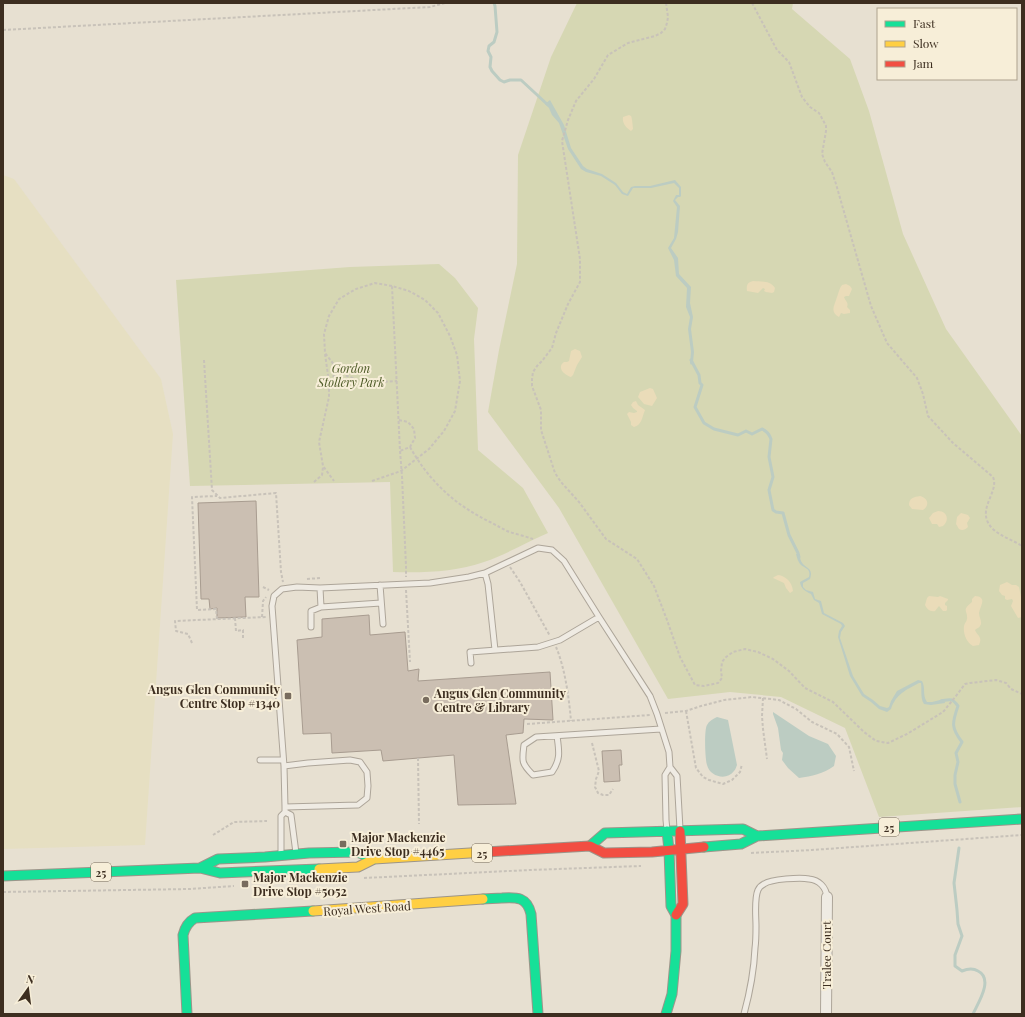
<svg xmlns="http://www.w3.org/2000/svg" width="1025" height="1017" font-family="'Playfair Display',serif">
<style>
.farmland{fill:#e6dfc2}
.green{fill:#d6d7b3}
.sand{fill:#eadcb9}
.water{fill:#bcccc2}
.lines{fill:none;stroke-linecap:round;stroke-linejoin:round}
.stream{stroke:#bcccc2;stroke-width:3}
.building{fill:#cbbfb2;stroke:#a89c90}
.lane-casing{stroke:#ada599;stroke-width:7}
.street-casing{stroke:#ada599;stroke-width:12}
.fast-casing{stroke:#9c958a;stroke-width:11}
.slow-casing{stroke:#9c958a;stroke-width:11}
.jam-casing{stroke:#9c958a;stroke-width:11}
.path{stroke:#c8c2b9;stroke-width:2;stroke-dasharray:3 2;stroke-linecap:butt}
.lane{stroke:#efebe3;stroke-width:5}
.street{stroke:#efebe3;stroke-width:10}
.fast{stroke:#16e098;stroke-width:9}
.slow{stroke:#ffcf43;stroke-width:9}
.jam{stroke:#f24e42;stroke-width:9}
.poi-dot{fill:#786c5e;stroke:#f7eed8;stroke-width:1.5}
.labels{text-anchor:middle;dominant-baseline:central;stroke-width:4;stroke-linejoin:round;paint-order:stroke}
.shield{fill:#f7eed8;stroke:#756857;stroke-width:1}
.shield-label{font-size:11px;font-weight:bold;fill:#3d2e20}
.park-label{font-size:12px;font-style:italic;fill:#4d5a26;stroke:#f7eed8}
.poi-label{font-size:12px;font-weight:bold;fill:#3d2e20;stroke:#f7eed8;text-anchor:start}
.street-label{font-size:12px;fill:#3d2e20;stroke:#f7eed8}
</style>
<rect width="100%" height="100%" fill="#e7e0d1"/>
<!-- farmland -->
<path class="farmland" d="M 3,175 L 14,179 L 161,379 L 173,434 L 145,845 L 3,849 Z"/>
<!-- green -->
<path class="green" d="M 577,3 L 793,3 L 792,9 L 850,59 L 869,111 L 903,234 L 946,329 L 1022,436 L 1022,807 L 879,817 L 845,728 L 781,697 L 730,692 L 668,699 L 559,508 L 488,412 L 499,350 L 517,264 L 518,155 L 551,57 Z
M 439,264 L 455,278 L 478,308 L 474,339 L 478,450 L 523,488 L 548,533 C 527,542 507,554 484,562 C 456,572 423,573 393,572 L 390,482 L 190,486 L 176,280 L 350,267 Z"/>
<!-- sand -->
<path class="sand" d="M 629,115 L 631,116 C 632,117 633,128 633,129 L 631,131 C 626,128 622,123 623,117 Z
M 753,281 C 761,282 770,280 775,288 L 774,292 L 772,293 L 766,292 L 764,291 L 765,289 L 763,288 L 758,293 L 747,291 C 746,285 748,282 753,281 Z
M 846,284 L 850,286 L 852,289 L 849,296 L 846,296 L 844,297 C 845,301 849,302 847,307 L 850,310 L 850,313 L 844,314 L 841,313 L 839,317 C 829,311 835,305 837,297 C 839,292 839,289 842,285 Z
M 575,349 L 580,351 L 582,357 L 577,365 L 573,375 L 571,377 C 565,375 556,368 564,362 L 567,362 L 569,361 L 571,351 Z
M 650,388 L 653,389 L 657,398 L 652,406 L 644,404 L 638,397 L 640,392 Z
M 636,401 L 638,405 L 645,410 C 642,417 642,425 634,427 L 631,425 L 631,422 L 627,414 L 629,412 L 634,413 L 637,412 L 637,411 L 633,408 L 631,405 L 633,402 Z
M 920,496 C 928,498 930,505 923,510 L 912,509 L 909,505 C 909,498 914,497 920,496 Z
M 938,511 C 947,511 950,520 943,526 L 939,527 L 937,524 L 932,524 L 929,518 L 933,513 Z
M 961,513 L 968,515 L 970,518 L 967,523 L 968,527 C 965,530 962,531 959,529 L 956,524 L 957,517 Z
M 778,575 C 786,576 792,582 793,591 L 790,593 L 786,588 L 784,583 L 773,578 L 774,577 Z
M 1007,582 L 1012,585 L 1016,585 L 1019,587 L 1021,597 L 1022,617 L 1018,618 L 1011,606 L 1013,601 L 1012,599 L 1007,600 L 1005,599 L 1005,596 L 1002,595 L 999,591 L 1000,585 Z
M 929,596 L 938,597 L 940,596 L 948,599 L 948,600 L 945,603 L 945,605 L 947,606 L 947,610 L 946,611 L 943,611 L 939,606 L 935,611 C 930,612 927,609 925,605 L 927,598 Z
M 975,596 C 988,597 980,606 979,613 C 979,618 983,622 980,626 C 979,628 977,628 975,630 C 977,636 983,636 979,645 L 973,646 C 966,642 963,633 964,626 C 965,622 966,623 967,619 C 968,610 961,611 972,602 L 972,599 Z"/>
<!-- water -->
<path class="water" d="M 550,100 L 564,125 L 571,148 L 583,166 L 587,169 L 602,174 L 616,183 L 623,192 L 627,194 L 631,187 L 635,186 L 650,186 L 675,180 L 681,187 L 681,196 L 680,197 L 678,197 L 675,200 L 680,206 L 678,232 L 676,239 L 671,248 L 678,258 L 679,274 L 691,287 L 690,303 L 693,317 L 691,329 L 694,352 L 693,362 L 691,365 L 690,363 L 691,352 L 688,329 L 690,317 L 686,307 L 687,288 L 676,276 L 674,260 L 668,248 L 674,238 L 677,207 L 673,201 L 676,195 L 679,195 L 679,188 L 674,183 L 651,188 L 633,188 L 628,196 L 622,194 L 615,185 L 601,176 L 586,172 L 581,169 L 568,149 L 559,123 L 552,115 L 549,108 L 545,104 Z
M 796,554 L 799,554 C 800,556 800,559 801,561 C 805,569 814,567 810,579 L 803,583 L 803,587 L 806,590 L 813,592 L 815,599 L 821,601 L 824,613 L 843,623 L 845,626 L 841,632 L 840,638 L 853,676 L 864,694 L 873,700 L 880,706 L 887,708 L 889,707 L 891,701 L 897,691 L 918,680 L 922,681 C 926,689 922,694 927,702 L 932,702 L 944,699 L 945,703 L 931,705 L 924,704 C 920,698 922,690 921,683 L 919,683 C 906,690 896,694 891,709 L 887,712 L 879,709 L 871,702 L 862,696 L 850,676 L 838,637 L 839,631 L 842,626 L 841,624 L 822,614 L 819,603 L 814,600 L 811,594 C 805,591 801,589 800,582 L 809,577 C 811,568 805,569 800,564 C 798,561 797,558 796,554 Z
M 773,712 L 809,736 L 828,744 L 836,756 L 834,766 C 823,774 812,776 799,778 L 788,768 L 782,760 L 783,753 L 781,750 L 778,728 L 773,714 Z
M 717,717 L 728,720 L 737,765 C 736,767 736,769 734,771 C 727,781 710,777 707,765 C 705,759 704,730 707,725 C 709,721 713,719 717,717 Z"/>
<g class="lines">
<!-- stream -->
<path class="stream" d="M 494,3 L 495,6 L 497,32 L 494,42 L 489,46 L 488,51 L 491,57 L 490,67 L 492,71 L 500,80 L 504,82 L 510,80 L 521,80 L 548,105
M 691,360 L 699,375 L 700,383 L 702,385 L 695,407 L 704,423 L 714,429 L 738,435 L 746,431 L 752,434 L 762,429 C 767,431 769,434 771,439 L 769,457 L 773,477 L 769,490 L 773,510 L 776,512 L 783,513 L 789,535 L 798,553 L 799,557
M 941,701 C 951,699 952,698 958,706 C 952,723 951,728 962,742 L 956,753 L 958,762 L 955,775 L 955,784 L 960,802
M 959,848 L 954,883 L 957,910 L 958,924 L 962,936 L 955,955 L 955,966 L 962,971 C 967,969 973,968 978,971 C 994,979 978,1003 973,1014"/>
</g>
<!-- building -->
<path class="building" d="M 256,501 L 259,597 L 245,597 L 246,617 L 217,618 L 217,608 L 210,609 L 209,599 L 201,599 L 198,503 Z
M 369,615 L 370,635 L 405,632 L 408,671 L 419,669 L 418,681 L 550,672 L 553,720 L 524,719 L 523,733 L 506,735 L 516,804 L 458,805 L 454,755 L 383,761 L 381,750 L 332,753 L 331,733 L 303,734 L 297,640 L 322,637 L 322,619 Z
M 621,750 L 622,765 L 619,765 L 620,781 L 604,782 L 602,751 Z"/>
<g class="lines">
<defs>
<path id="lane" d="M 485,573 L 488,584 L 495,650
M 380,585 L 383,624
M 320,588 L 321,607 L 381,603
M 311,627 L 311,611 L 321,607
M 471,663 L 470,652 L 538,647 L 560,640 L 599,617
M 256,690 L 277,687
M 557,736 C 559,751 561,759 552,772 L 533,775 C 521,763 522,761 524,745 L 536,737 L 661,729
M 260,760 L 283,760
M 284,766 L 308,763 L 350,760 L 360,762 L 367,772 L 368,786 L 367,798 L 358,805 L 285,807
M 285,812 L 291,815 L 296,853
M 667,830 L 666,820 L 665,775 L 670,767
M 281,853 L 281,816 L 285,812 L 285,807 L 284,766 L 272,606 L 274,596 L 282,589 L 297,587 L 320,588 L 430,583 L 469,577 L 485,573 L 538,548 L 552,550 L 564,561 L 599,617 L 650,696 L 657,714 L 669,752 L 670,767 L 677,776 L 680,829
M 744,1014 C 750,992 754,970 755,948 C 756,941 756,934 756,926 C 756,917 754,899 758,890 C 759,888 762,885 764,884 C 771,879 801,877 809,879 C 819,880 826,887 827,897"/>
<path id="street" d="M 826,1014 L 827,897"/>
<path id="fast" d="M 590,846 L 605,833 L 743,829 L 757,836
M 704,847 L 741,844 L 757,836 L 1022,819
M 200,868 L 218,859 L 265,857 L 309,853 L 357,852 L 374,859
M 3,876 L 200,868 L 220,873 L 319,869
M 483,899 C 489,899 495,898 502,898 C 517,897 527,897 531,914 L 538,1014
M 187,1014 L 183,935 C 185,927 188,922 195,918 L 313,911
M 666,1014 L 672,994 L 676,951 L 676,915 L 671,906 L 669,850 L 667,831"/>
<path id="slow" d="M 319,869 L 358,867 L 374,859 L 486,852
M 313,911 L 483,899"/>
<path id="jam" d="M 486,852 L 590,846 L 604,853 L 652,852 L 704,847
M 676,915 L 683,904 L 680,831"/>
</defs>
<!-- lane casing -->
<use href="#lane" class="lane-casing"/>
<!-- street casing -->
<use href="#street" class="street-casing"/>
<!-- fast casing -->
<use href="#fast" class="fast-casing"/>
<!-- slow casing -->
<use href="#slow" class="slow-casing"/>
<!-- jam casing -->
<use href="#jam" class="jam-casing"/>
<!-- path -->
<path class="path" d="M 666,3 L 668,17 L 667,23 L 665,29 L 661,33 L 655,36 L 628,43 L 608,55 L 594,79 L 576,101 L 568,120 L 562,141 L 580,259 L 580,282 L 568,304 L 556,333 L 552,348 L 542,361 L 537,366 L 533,372 L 532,379 L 532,386 L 541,410 L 541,430 L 555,473 L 561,482 L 579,502 L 606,539 L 637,559 L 654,586 L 667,620 L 680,657 L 695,685 L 704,686 L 718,683 L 722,678 L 721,671 L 722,662 L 726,657 L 733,652 L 745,649 L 758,652 L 773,659 L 789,671 L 805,688 L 833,702 L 864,732 L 876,741 L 888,743 L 907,734 L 943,712 L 956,696 L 965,684 L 970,683 L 996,680 L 1006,683 L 1011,689 L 1022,694
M 752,3 L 777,50 L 789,62 L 802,97 L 810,107 L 819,113 L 824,122 L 826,126 L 826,131 L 822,154 L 825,162 L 832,172 L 836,184 L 871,306 L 887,343 L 917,378 L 923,394 L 928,416 L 953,443 L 993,477 C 1000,493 973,511 994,530 C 1002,537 1013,540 1022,546
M 3,30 L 430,7 L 445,3
M 392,286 L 375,283 L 356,289 L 339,299 L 329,316 L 324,334 L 325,353 L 335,366 L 347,376 L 361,381 L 381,382 L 397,381
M 325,354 L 329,382 L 329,397 L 319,442 L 323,466 L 334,481
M 204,360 L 212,490 L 220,498 L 276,493 L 281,572 L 283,582
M 330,381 L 335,374 L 341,371
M 399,420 L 408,422 L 414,429 L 415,438 L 410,447 L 400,451
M 410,447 C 429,481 455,505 490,522 C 496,525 501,528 507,531 C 515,534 525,536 533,539
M 372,481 L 401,471 L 429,449 L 444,431 L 455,411 L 460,381 L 457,355 L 450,336 L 438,313 L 425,300 L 409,291 L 392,286 L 400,451 L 402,476 L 406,566 L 406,577
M 314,482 L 322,475 L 323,467
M 510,567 L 520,582 L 550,636
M 307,579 L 320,578
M 263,587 L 269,590
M 406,590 L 410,662
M 262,617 L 263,601 L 266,597
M 235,618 L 236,631 L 243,630 L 243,639
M 217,619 L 216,609 L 197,610 L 192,497 L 217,496
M 192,643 L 188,634 L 176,631 L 175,621 L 266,617
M 556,647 C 565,668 569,698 571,721
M 763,698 L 762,716 L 763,729 L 767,759
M 686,711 L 696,768 L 703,777 L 709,780 L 723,784 L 732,780 L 740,772 L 742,764
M 665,713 L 686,711 L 701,706 L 724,700 L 752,697 L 779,700 L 796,709 L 812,722 L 837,734 L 849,747 L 854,771
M 527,724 L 650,715
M 592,743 L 599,771 L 596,779 L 595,787 L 598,793 L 603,795 L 609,795 L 613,789
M 418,758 L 419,824
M 213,835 L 234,822 L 267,821
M 751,853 L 812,850 L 1022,835
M 364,878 L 530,870 L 641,866
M 3,892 L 190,889 L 234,886"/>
<!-- lane -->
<use href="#lane" class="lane"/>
<!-- street -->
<use href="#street" class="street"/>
<!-- fast -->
<use href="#fast" class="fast"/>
<!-- slow -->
<use href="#slow" class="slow"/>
<!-- jam -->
<use href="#jam" class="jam"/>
</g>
<!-- markers -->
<g class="poi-dot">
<rect x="284" y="692" width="8" height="8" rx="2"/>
<circle cx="426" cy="700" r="4"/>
<rect x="339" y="840" width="8" height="8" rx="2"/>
<rect x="241" y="880" width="8" height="8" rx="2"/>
</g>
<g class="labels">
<!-- shield labels -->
<g class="shield">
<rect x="879" y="818" width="20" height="18" rx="3"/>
<rect x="472" y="844" width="20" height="18" rx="3"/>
<rect x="91" y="863" width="20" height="18" rx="3"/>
</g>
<g class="shield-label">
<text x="889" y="827">25</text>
<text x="482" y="853">25</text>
<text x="101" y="872">25</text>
</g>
<!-- park labels -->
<g class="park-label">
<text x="351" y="368">Gordon<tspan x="351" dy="14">Stollery Park</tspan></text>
</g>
<!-- poi labels -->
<g class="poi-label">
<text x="280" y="689" text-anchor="end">Angus Glen Community<tspan x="280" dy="14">Centre Stop #1340</tspan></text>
<text x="434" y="693">Angus Glen Community<tspan x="434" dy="14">Centre &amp; Library</tspan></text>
<text x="351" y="837">Major Mackenzie<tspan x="351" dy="14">Drive Stop #4465</tspan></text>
<text x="253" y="877">Major Mackenzie<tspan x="253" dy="14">Drive Stop #5052</tspan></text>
</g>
<!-- street labels -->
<g class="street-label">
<text transform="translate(367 908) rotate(-4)">Royal West Road</text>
<text transform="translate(826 955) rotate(-90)">Tralee Court</text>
</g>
</g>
<!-- border -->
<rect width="1025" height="1017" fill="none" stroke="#3d2e20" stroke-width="8"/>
<!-- legend -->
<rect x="877" y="8" width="140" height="72" fill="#f7eed8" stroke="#ada18e"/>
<rect x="885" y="21" width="20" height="6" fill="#16e098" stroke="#ada18e"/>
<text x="913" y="28" font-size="12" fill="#3d2e20">Fast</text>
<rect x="885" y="41" width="20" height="6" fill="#ffcf43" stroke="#ada18e"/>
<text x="913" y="48" font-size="12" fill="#3d2e20">Slow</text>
<rect x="885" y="61" width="20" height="6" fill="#f24e42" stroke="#ada18e"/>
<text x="913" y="68" font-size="12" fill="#3d2e20">Jam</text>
<!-- north arrow -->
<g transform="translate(28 989) rotate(14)" stroke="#f7eed8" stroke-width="3" paint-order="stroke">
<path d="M0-3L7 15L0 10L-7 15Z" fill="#3d2e20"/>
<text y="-6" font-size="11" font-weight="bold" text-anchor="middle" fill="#3d2e20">N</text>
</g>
</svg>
